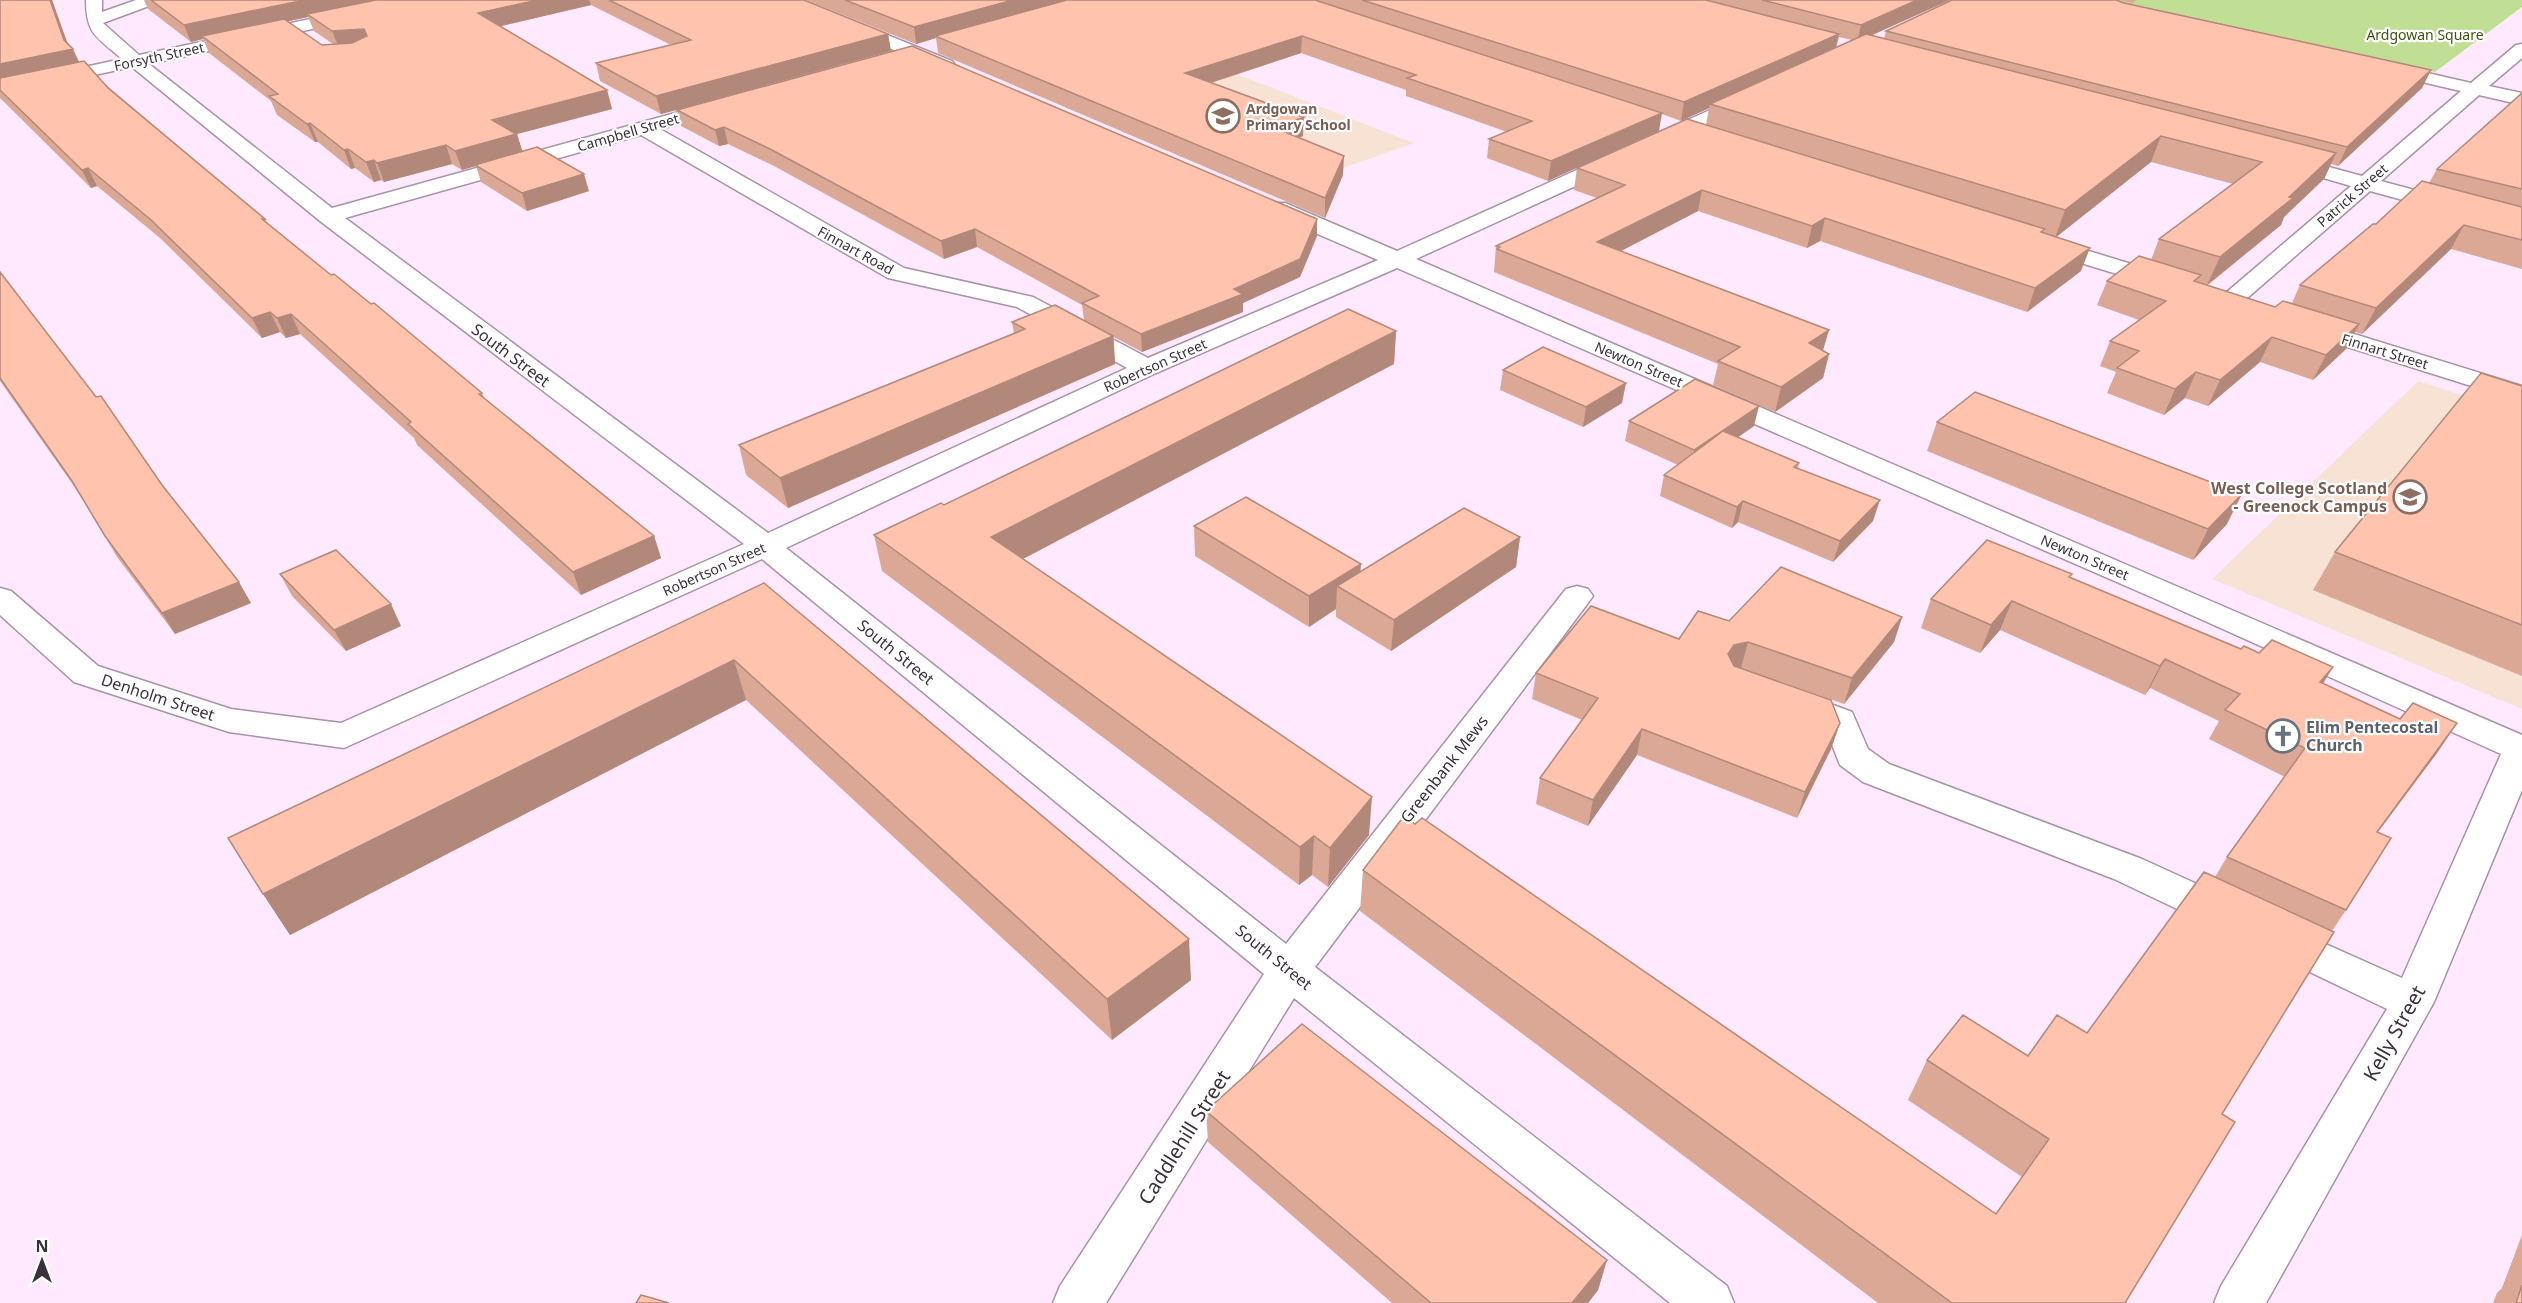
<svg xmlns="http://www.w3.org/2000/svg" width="2522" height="1303" font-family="'Noto Sans',sans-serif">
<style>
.education{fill:#f8e2d4}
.green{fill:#c0df95}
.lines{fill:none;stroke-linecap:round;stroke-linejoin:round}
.minor-casing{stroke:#a792a7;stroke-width:3}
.minor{fill:#fff;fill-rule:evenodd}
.wall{fill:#dba896;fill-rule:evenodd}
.shaded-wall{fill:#b2887a}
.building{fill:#ffc3ae;stroke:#b2887a;stroke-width:1.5}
.labels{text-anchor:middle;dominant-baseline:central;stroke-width:4.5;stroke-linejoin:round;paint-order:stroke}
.far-park-label{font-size:14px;fill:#3c5210;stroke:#fff}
.far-street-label{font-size:14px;fill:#3a323a;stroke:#fff}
.far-education-label{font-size:14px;font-weight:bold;fill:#785e54;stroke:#fff;text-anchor:start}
.street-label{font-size:16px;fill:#3a323a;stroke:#fff}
.education-label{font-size:16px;font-weight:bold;fill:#785e54;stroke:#fff;text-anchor:end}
.worship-label{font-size:16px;font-weight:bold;fill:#5b616d;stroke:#fff;text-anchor:start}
.near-street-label{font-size:20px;fill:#3a323a;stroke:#fff}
</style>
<rect width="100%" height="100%" fill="#ffe9ff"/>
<!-- education -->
<path class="education" d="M 1172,49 L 1414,143 L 1278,191 Z
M 2418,381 L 2522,415 L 2522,709 L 2212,579 Z"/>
<!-- green -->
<path class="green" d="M 2114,0 L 2522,0 L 2522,7 L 2435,72 Z"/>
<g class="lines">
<defs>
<path id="minor" d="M 86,0 L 102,0 L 102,12 L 136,0 L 159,0 L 157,3 L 103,23 L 139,55 L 401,0 L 432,0 L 424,5 L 149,64 L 332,208 L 722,100 L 729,102 L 731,106 L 729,110 L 660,129 L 904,268 L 1033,297 L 1148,358 L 1378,260 L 1269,213 L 1266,208 L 1269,203 L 1285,203 L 1397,251 L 1741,96 L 1755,96 L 1757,100 L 1755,104 L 1416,259 L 2522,735 L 2522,790 L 2434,1002 L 2266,1303 L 2214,1303 L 2221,1286 L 2387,1009 L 2262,949 L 2256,938 L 2262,927 L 2276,922 L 2402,978 L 2501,754 L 2158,600 L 1397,268 L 1156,373 L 786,548 L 1286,944 L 1566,589 L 1577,586 L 1588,589 L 1593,596 L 1588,603 L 1315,967 L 1727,1286 L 1734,1303 L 1670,1303 L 1294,998 L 1106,1303 L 1053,1303 L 1060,1286 L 1264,974 L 762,559 L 344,748 L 229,732 L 74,682 L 0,615 L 0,588 L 11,591 L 98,666 L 231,709 L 341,723 L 744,544 L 320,221 L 132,67 L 0,95 L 0,85 L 122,59 C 97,37 86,35 86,0 ZM 641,135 L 888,278 L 1017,307 L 1127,368 L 768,533 L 345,218 Z
M 778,0 L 800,0 L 952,61 L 955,65 L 946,70 L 940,69 L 780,3 Z
M 2522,44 L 2522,58 L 2489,86 L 2522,93 L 2522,105 L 2479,95 L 2381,181 L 2522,219 L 2522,233 L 2370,191 L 2237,307 L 2221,307 L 2217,302 L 2221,297 L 2351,186 L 2278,165 L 2275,161 L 2278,157 L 2285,155 L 2362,176 L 2461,91 L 2378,72 L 2375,68 L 2378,64 L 2384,63 L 2471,83 L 2516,45 Z
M 2043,237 L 2174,277 L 2178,282 L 2174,287 L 2166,289 L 2035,249 L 2032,244 L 2035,239 Z
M 2309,320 L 2522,386 L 2522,402 L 2300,332 L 2297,327 L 2300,322 Z
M 1796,691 L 1852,712 L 1868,749 L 1889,764 L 2142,859 L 2241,904 L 2247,915 L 2241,926 L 2227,931 L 2213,926 L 2114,879 L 1863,782 L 1840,765 L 1825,727 L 1784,710 L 1779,702 L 1784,694 Z"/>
</defs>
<!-- minor casing -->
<use href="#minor" class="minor-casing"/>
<!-- minor -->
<use href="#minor" class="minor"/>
</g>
<!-- wall -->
<path class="wall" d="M 0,0 L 52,0 L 67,44 L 79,62 L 265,219 L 267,223 L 331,275 L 482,393 L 484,398 L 654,536 L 661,558 L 581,595 L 417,445 L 414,438 L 300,334 L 286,338 L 280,332 L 262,338 L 160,238 L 97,186 L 91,188 L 0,98 Z
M 144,0 L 804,0 L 888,34 L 891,51 L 762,86 L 1317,236 L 1300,277 L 1243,303 L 1243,312 L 1142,352 L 1114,337 L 1115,364 L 788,508 L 746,475 L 739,445 L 1014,334 L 1012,322 L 1084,320 L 1082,305 L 977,247 L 944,259 L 774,166 L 728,144 L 719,146 L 681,126 L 677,110 L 661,114 L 600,81 L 596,63 L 671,45 L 591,5 L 500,26 L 607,90 L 612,109 L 517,134 L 522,152 L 589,191 L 527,211 L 481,182 L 476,166 L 462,170 L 452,164 L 384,182 L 381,180 L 374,182 L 355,168 L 351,169 L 318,142 L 315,142 L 277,115 L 271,101 L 209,53 L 203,39 L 191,42 L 148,9 ZM 308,17 L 314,31 L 333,44 L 322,45 L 288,21 Z
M 806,0 L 1950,0 L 1871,35 L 1884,39 L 1886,31 L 1952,0 L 2137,0 L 2132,3 L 2119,0 L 2119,1 L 2431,70 L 2422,88 L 2338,166 L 2331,164 L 2324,179 L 2284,217 L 2281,225 L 2208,285 L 2275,307 L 2292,303 L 2300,285 L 2376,224 L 2429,183 L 2437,169 L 2522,93 L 2522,269 L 2451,249 L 2362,334 L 2355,332 L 2346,349 L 2313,380 L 2260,362 L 2208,406 L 2185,398 L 2164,415 L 2107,393 L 2116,372 L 2100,366 L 2110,341 L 2139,320 L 2097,305 L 2107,281 L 2151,260 L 2159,239 L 2233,184 L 2151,162 L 2056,237 L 2081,271 L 2027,312 L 1820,241 L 1807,248 L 1698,211 L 1621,251 L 1829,354 L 1823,378 L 1775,412 L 1713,385 L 1718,364 L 1494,272 L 1496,246 L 1597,198 L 1574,190 L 1577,168 L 1706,125 L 1709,108 L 1681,121 L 1662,114 L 1548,181 L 1487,158 L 1489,139 L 1507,132 L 1406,96 L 1406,90 L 1301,53 L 1211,83 L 1303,136 L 1299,138 L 1343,175 L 1325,218 L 938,53 L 936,38 L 916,44 ZM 1839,37 L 1852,40 L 1836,47 Z
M 0,272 L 162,485 L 251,603 L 175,634 L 117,557 L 83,499 L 0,381 Z
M 1396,331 L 1394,364 L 1023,559 L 1369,835 L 1328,887 L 1312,875 L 1299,885 L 882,571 L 874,535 L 944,505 Z
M 1503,370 L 1622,403 L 1583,427 L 1500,390 Z
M 2522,386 L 2522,676 L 2313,590 L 2335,552 Z
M 1629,421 L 1754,426 L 1738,437 L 1799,463 L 1798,468 L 1873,521 L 1833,562 L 1738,522 L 1732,528 L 1660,496 L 1664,475 L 1678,465 L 1625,441 Z
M 1937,422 L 2227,524 L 2193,560 L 1927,451 Z
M 1194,526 L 1361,572 L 1520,537 L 1516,567 L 1391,651 L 1336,617 L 1336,609 L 1309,627 L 1195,556 Z
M 280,574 L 401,626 L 346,651 L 292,596 Z
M 2070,577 L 2241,649 L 2333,667 L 2323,684 L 2400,719 L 2457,723 L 2437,753 L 2378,832 L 2346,910 L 2332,931 L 2222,1114 L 2125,1303 L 1878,1303 L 1360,911 L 1363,870 L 1996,1214 L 2022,1177 L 1908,1100 L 1927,1060 L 2028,1056 L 2087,1033 L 2215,877 L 2227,857 L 2285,777 L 2209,739 L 2219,721 L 2150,688 L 2145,695 L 2000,630 L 1980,653 L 1921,628 L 1931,599 Z
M 764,583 L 1191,980 L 1112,1040 L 746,700 L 290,935 L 263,894 Z
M 1902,617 L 1894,642 L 1844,704 L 1741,668 L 1840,723 L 1831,749 L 1797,818 L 1637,755 L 1588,826 L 1536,804 L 1540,778 L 1582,720 L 1532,699 L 1536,673 L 1679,639 L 1729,621 Z
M 1206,1111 L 1607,1260 L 1598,1290 L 1588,1303 L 1392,1303 L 1208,1142 Z
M 2522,1235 L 2522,1303 L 2493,1303 L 2497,1293 L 2502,1288 Z"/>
<!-- shaded-wall -->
<path class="shaded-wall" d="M 50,0 L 52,0 L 70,50 L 73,49 L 81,66 L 0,83 L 0,64 L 64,40 Z
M 305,0 L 390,0 L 307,14 L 308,17 L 205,39 L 202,36 L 203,39 L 191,42 L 184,25 Z
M 538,0 L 589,0 L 591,5 L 484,30 L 478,13 Z
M 1013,0 L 1075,0 L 935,36 L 936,38 L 916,44 L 914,27 Z
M 1917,0 L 1950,0 L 1857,42 L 1861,25 Z
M 364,29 L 371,46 L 339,48 L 332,31 Z
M 888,34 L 891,51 L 661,114 L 656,96 Z
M 1839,34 L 1835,52 L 1710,104 L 1709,108 L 1681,121 L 1684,102 Z
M 1302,36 L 1301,53 L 1186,91 L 1185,73 Z
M 2431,70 L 2422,88 L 2338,166 L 2347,147 Z
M 607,90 L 612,109 L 517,134 L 523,153 L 475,165 L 476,166 L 462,170 L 455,151 L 492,120 Z
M 1662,113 L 1659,131 L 1548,181 L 1551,161 Z
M 1304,117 L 1303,136 L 1275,147 L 1275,128 Z
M 310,123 L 318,142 L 315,142 L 307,124 Z
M 724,127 L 728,144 L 719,146 L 715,130 Z
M 2161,136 L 2151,162 L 2055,238 L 2065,210 Z
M 446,145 L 452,164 L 384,182 L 377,163 Z
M 348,149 L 355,168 L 351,169 L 344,150 Z
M 2336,153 L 2324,179 L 2284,217 L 2281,225 L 2207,285 L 2220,257 L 2289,197 Z
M 1344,156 L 1343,175 L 1325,218 L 1325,198 Z
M 374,160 L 381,180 L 374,182 L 366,162 Z
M 88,168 L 97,186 L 91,188 L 82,170 Z
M 584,174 L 589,191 L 527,211 L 522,193 Z
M 1702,190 L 1698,211 L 1594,265 L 1597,242 Z
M 1825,218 L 1820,241 L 1807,248 L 1812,226 Z
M 1317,219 L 1317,236 L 1300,277 L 1243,303 L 1243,312 L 1142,352 L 1141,334 L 1234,289 Z
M 2464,225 L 2451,249 L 2362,334 L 2376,308 Z
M 975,229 L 977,247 L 944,259 L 941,241 Z
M 2090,248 L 2081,271 L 2027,312 L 2035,288 Z
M 270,312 L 280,332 L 262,338 L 252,318 Z
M 291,314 L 300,334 L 286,338 L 277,318 Z
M 2359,324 L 2346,349 L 2313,380 L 2326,355 Z
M 1829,330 L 1822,354 L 1809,343 Z
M 1396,331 L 1394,364 L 996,573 L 991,537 Z
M 1113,336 L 1115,364 L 788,508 L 780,478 Z
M 2272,337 L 2260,362 L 2208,406 L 2220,380 Z
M 1829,354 L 1823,378 L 1775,412 L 1781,387 Z
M 2196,372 L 2185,398 L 2164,415 L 2175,389 Z
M 1626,383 L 1622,403 L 1583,427 L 1586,407 Z
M 1759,406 L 1754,426 L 1690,471 L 1694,450 Z
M 2242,494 L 2227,524 L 2193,560 L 2208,529 Z
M 1880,500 L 1873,521 L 1833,562 L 1840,541 Z
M 1743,501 L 1738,522 L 1732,528 L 1737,507 Z
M 654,536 L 661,558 L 581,595 L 573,572 Z
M 1520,537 L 1516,567 L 1391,651 L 1394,620 Z
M 1361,564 L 1359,595 L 1337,586 L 1336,609 L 1309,627 L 1309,596 Z
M 239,582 L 251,603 L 175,634 L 162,613 Z
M 2012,601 L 2000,630 L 1980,653 L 1991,625 Z
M 391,604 L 401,626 L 346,651 L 334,630 Z
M 1902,617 L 1894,642 L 1844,704 L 1852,678 Z
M 1748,642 L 1741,668 L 1727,671 L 1728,654 L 1734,645 Z
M 2165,659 L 2150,688 L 2145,695 L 2160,666 Z
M 734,660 L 746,700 L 290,935 L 263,894 Z
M 2333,667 L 2315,696 L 2320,682 Z
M 1840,723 L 1831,749 L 1797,818 L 1805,792 Z
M 2457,723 L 2437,753 L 2356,861 L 2377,832 Z
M 1642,729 L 1637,755 L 1588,826 L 1593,800 Z
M 1372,797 L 1369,835 L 1328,887 L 1330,848 Z
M 1314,836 L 1312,875 L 1299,885 L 1300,847 Z
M 1189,939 L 1191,980 L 1112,1040 L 1107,999 Z
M 1607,1260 L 1598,1290 L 1588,1303 L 1572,1303 Z"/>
<!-- building -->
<path class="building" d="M 0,0 L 50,0 L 64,40 L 73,49 L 0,64 Z
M 151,0 L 305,0 L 184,25 Z
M 376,0 L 538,0 L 478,13 L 607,90 L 492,120 L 516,134 L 455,151 L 446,145 L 377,163 L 374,160 L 366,162 L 348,149 L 344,150 L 310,123 L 307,124 L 269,96 L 278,94 L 202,36 L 284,19 L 322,45 L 352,43 L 367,36 L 364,29 L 332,31 L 307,14 Z
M 609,0 L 804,0 L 888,34 L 656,96 L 596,63 L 691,40 Z
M 845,0 L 1013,0 L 914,27 Z
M 1067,0 L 1315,0 L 1662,113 L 1551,161 L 1489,139 L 1532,121 L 1407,78 L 1416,75 L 1302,36 L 1185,73 L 1304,117 L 1275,128 L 1344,156 L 1325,198 L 935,36 Z
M 1362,0 L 1706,0 L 1839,34 L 1684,102 Z
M 1762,0 L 1917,0 L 1861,25 Z
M 1952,0 L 2116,0 L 2124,3 L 2431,70 L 2347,147 L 1886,31 Z
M 1866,34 L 2336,153 L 2289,197 L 2293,198 L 2220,257 L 2159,239 L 2262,162 L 2161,136 L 2065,210 L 1710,104 Z
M 912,46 L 1317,219 L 1300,259 L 1234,289 L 1243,294 L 1141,334 L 1082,303 L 1099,296 L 975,229 L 941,241 L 770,149 L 724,127 L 715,130 L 677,110 Z
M 84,61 L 108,88 L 265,219 L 262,219 L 331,275 L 334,274 L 371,304 L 374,303 L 482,393 L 479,394 L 654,536 L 573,572 L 408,424 L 411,422 L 291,314 L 277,318 L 270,312 L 252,318 L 150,219 L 88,168 L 82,170 L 0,90 L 0,78 Z
M 2522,93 L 2522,189 L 2437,169 Z
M 1687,119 L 2045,229 L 2041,232 L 2090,248 L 2035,288 L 1825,218 L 1812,226 L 1702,190 L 1597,242 L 1829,330 L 1809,343 L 1829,354 L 1781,387 L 1718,361 L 1740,347 L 1497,249 L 1500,247 L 1496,246 L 1625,185 L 1577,168 Z
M 537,147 L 584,174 L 522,193 L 475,165 Z
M 2422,181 L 2522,207 L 2522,240 L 2464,225 L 2376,308 L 2300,285 L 2373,224 L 2376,224 Z
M 2139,256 L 2201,275 L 2194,281 L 2275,307 L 2283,301 L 2359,324 L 2326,355 L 2272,337 L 2220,380 L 2196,372 L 2175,389 L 2117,368 L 2139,351 L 2110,341 L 2166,301 L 2107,281 Z
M 0,272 L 96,397 L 101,396 L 162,485 L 239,582 L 162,613 L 105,536 L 72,481 L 0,378 Z
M 1055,305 L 1113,336 L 780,478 L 739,445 L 1025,329 L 1012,322 Z
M 1348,309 L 1396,331 L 991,537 L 1372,797 L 1330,848 L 1314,836 L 1300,847 L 874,535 L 941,503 L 944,505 Z
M 1543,347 L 1626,383 L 1586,407 L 1503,370 Z
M 2481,373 L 2522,386 L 2522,625 L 2335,552 Z
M 1695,379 L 1759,406 L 1694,450 L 1629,421 Z
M 1975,392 L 2242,494 L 2208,529 L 1937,422 Z
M 1723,431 L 1799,463 L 1794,467 L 1880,500 L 1840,541 L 1743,501 L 1737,507 L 1664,475 Z
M 1246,497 L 1361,564 L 1309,596 L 1194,526 Z
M 1464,508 L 1520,537 L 1394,620 L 1337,586 Z
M 1987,540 L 2072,574 L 2069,577 L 2241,649 L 2244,646 L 2259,653 L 2272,640 L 2333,667 L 2320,682 L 2400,719 L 2413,703 L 2457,723 L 2377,832 L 2391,838 L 2346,910 L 2227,857 L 2305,748 L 2225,710 L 2240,694 L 2165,659 L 2160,666 L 2012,601 L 1991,625 L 1931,599 Z
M 336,550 L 391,604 L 334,630 L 280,574 Z
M 1781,567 L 1902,617 L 1852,678 L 1748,642 L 1734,645 L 1728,654 L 1734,666 L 1831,700 L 1840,723 L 1805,792 L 1642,729 L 1593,800 L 1540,778 L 1598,698 L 1536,673 L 1591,606 L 1679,639 L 1698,611 L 1729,621 Z
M 764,583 L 1189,939 L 1107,999 L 734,660 L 263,894 L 228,838 Z
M 1404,816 L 1415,824 L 1422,818 L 1996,1214 L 2049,1139 L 1927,1060 L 1963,1015 L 2028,1056 L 2057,1015 L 2087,1033 L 2204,872 L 2334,932 L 2222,1114 L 2235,1122 L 2125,1303 L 1952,1303 L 1363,870 Z
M 1302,1024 L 1607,1260 L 1572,1303 L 1431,1303 L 1206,1111 Z
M 2522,1285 L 2522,1303 L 2516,1303 Z
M 641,1295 L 669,1303 L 636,1303 Z"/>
<!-- icons -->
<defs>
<symbol id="school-ring" viewBox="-11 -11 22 22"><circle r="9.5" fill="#fff" stroke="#8d6e63" stroke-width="1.5"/><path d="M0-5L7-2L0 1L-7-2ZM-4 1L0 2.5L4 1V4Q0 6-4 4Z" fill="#8d6e63"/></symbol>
<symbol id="university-ring" viewBox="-11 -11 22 22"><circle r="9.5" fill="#fff" stroke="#8d6e63" stroke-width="1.5"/><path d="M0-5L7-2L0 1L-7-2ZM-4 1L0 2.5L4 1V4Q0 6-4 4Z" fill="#8d6e63"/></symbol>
<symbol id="church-ring" viewBox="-11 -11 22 22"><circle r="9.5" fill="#fff" stroke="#6b7280" stroke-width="1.5"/><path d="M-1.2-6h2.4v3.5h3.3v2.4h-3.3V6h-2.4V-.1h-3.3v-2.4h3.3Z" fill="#6b7280"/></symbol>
</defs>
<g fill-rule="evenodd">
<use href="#school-ring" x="1204" y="97" width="38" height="38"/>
<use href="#university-ring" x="2391" y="478" width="38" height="38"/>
<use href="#church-ring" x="2264" y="717" width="38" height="38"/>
</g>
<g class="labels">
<!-- far-park labels -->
<g class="far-park-label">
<text x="2425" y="34">Ardgowan Square</text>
</g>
<!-- far-street labels -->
<g class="far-street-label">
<text transform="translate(159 56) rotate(-12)">Forsyth Street</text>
<text transform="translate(628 132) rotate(-16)">Campbell Street</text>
<text transform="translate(2352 195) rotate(-41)">Patrick Street</text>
<text transform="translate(856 250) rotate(29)">Finnart Road</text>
<text transform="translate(2385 351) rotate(17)">Finnart Street</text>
<text transform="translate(1639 364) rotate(23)">Newton Street</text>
<text transform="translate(1155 365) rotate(-24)">Robertson Street</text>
<text transform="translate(2085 557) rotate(23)">Newton Street</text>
<text transform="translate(714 569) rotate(-24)">Robertson Street</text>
</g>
<!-- far-education labels -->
<g class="far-education-label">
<text x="1246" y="108">Ardgowan<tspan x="1246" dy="16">Primary School</tspan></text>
</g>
<!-- street labels -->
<g class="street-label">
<text transform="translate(511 355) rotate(37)">South Street</text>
<text transform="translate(896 652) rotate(39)">South Street</text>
<text transform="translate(158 697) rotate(18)">Denholm Street</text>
<text transform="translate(1444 769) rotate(-52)">Greenbank Mews</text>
<text transform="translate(1274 957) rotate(39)">South Street</text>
</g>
<!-- education labels -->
<g class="education-label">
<text x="2387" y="488">West College Scotland<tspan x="2387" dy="18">- Greenock Campus</tspan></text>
</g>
<!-- worship labels -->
<g class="worship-label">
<text x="2306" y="727">Elim Pentecostal<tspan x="2306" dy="18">Church</tspan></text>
</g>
<!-- near-street labels -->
<g class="near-street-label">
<text transform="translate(2394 1033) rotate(-61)">Kelly Street</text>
<text transform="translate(1184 1137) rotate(-58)">Caddlehill Street</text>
</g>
</g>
<!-- north arrow -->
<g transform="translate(42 1261)" stroke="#ffffff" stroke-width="4.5" paint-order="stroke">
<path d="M0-4.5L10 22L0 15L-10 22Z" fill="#3a323a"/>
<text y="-9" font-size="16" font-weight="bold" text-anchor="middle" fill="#3a323a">N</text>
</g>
</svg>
